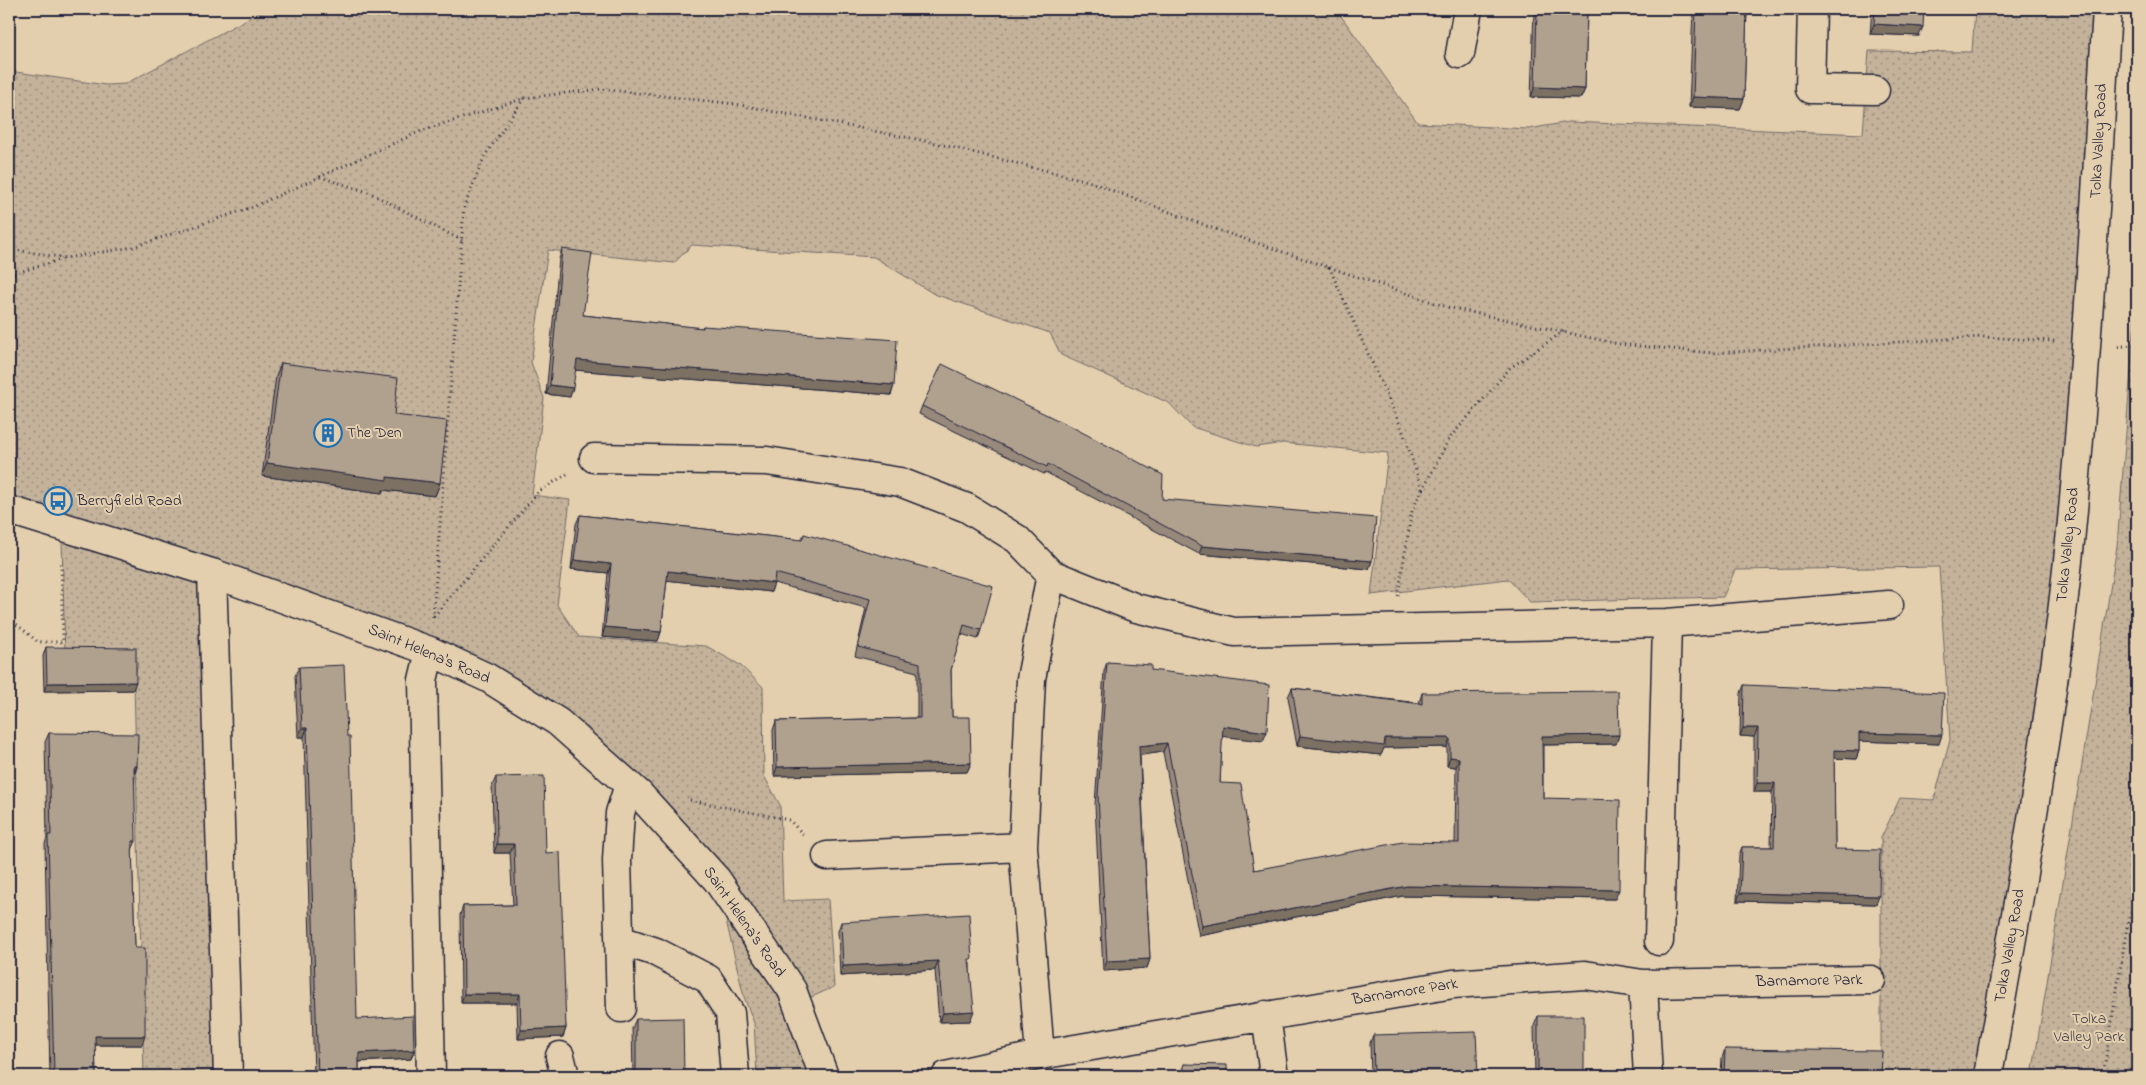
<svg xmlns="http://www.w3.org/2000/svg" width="2146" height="1085" font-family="'Indie Flower',sans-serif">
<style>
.grass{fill:url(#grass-dots);stroke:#736a6a}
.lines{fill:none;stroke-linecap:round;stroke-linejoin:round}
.minor-casing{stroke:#22223b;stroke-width:31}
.major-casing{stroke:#22223b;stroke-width:31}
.path{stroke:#22223b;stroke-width:3;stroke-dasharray:1 4;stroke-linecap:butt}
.minor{stroke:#e3cfad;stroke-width:28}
.major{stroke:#e3cfad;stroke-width:28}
.wall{fill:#978a7b;stroke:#22223b}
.shaded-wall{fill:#7b7164;stroke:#22223b}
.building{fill:#b0a18f;stroke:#22223b}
.labels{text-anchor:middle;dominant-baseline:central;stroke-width:4;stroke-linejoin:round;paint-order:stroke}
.street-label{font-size:16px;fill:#22223b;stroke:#e3cfad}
.poi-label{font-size:16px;fill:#22223b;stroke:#e3cfad;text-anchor:start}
.park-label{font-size:16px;fill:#423f4e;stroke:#e3cfad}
</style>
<defs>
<pattern id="grass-dots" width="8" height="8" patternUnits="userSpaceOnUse" patternTransform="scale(1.25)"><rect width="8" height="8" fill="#c4b39a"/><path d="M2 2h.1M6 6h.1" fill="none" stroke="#9f917f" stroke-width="1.8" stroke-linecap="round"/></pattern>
</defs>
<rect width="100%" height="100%" fill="#e3cfad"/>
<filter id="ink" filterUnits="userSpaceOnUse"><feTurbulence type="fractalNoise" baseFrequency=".02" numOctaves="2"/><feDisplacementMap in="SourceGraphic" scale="10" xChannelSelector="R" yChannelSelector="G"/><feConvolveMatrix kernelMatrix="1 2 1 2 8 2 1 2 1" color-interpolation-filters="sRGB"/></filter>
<g filter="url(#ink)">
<!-- grass -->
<path class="grass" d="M 266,9 L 1336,9 L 1418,123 L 1528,129 L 1569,122 L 1863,134 L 1869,51 L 1972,52 L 1975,9 L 2107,9 L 2072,511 L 1987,1076 L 1881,1076 L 1881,838 L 1900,798 L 1934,800 L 1950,740 L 1939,567 L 1735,570 L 1723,597 L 1530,602 L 1508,579 L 1371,595 L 1388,453 L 1283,443 L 1256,447 L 1192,427 L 1169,403 L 1061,355 L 1050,333 L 934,294 L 874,257 L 692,245 L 674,263 L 548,250 L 531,362 L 544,398 L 532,495 L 570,500 L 557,605 L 579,637 L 706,646 L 740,665 L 763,687 L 764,776 L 780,805 L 783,901 L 828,899 L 834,987 L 798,1003 L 717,880 L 489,677 L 9,509 L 9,71 L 106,85 L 125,84 Z
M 2137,293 L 2137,1076 L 2032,1076 L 2117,546 Z
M 62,540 L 210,586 L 222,1076 L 144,1076 L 134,683 L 138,661 L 65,658 Z
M 717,882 L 791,990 L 823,1076 L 757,1076 L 754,1023 L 744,997 Z"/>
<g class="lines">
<defs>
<path id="minor" d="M 1812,9 L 1810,89 L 1875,90
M 1460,54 L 1468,9
M 594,458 L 767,461 L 900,482 L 967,508 L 1017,539 L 1051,574 L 1136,608 L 1234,632 L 1667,623 L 1889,605
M 9,510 L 212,573 L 430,651 L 488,678 L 558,722 L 639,794 L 717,880 L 792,990 L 824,1076
M 212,573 L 228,1076
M 430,651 L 423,680 L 431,1076
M 827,856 L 1023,847
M 620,940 L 656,952 L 708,979 L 730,1013 L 735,1076
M 1659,941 L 1667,623
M 1643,984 L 1648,1076
M 621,1008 L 617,860 L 620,813 L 629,785
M 1266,1015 L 1274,1076
M 1040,1055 L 1023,847 L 1031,679 L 1051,574
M 560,1056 L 565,1076
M 946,1076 L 1040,1055 L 1453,984 L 1585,975 L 1643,984 L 1871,980"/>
<path id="major" d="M 1988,1076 C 2020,889 2056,700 2073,510 C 2088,343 2097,176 2107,9"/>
</defs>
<!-- minor casing -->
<use href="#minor" class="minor-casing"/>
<!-- major casing -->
<use href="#major" class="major-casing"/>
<!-- path -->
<path class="path" d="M 320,177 L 368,192 L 463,241
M 9,249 L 66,258 L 133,247 L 253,207 L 421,131 L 525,98 L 601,89 L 735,104 L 931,142 L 1088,181 L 1212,228 L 1447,307 L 1619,344 L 1713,353 L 1983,337 L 2055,341
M 1329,267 L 1402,429 L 1422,489
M 9,275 L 63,259
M 2118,347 L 2137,344
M 1398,596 L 1412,510 L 1449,439 L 1510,368 L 1564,331
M 434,616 L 538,492 L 567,474
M 433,617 L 464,208 L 484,157 L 524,98
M 9,618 L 38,642 L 63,642 L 61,560
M 690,800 L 789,820 L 803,834
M 2103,1076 L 2127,927 L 2137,892"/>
<!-- minor -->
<use href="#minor" class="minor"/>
<!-- major -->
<use href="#major" class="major"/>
</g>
<!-- wall -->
<path class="wall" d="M 1534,9 L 1587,9 L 1585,89 L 1581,98 L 1531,97 Z
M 1693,9 L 1747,9 L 1744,99 L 1740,109 L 1689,107 Z
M 1872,9 L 1924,9 L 1919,36 L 1870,34 Z
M 562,249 L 583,315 L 702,328 L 703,326 L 894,385 L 891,395 L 575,370 L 570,397 L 546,394 L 559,259 Z
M 281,363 L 394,415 L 440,483 L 435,496 L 383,490 L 382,493 L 262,476 L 276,376 Z
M 922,406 L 1162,499 L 1372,561 L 1369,569 L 1199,554 L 1045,472 L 1044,474 L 919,414 Z
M 580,515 L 801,540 L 804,534 L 981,630 L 978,639 L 961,634 L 951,670 L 952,717 L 971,763 L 967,772 L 774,776 L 773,730 L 776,721 L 917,718 L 917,672 L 855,656 L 866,608 L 774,583 L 771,592 L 667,580 L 661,632 L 658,641 L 602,637 L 608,573 L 571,569 L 576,524 Z
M 46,647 L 133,690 L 44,691 L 43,656 Z
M 1107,662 L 1151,670 L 1263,741 L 1222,736 L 1220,783 L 1254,870 L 1455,843 L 1456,767 L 1447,766 L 1447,747 L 1384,748 L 1381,755 L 1297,746 L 1288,697 L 1292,688 L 1419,703 L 1422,693 L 1619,735 L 1616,744 L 1543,745 L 1543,798 L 1615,899 L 1403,896 L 1199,936 L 1163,752 L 1140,755 L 1150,959 L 1147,968 L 1103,971 L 1095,805 L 1104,671 Z
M 299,667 L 357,1019 L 414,1050 L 411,1059 L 359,1062 L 359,1076 L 314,1076 L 304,737 L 298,737 L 295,676 Z
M 1744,685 L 1939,744 L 1859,741 L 1859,751 L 1856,759 L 1834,758 L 1835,849 L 1879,896 L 1876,904 L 1737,901 L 1739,855 L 1742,847 L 1771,847 L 1772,792 L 1754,792 L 1754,737 L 1740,736 L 1741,693 Z
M 49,733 L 137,766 L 135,773 L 132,850 L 135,948 L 142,1045 L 95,1045 L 96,1076 L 50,1076 L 45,844 L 47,837 L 45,742 Z
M 496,777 L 546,853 L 566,1028 L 563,1037 L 518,1039 L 517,1003 L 461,1003 L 460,915 L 463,906 L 513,905 L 510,853 L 494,853 L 492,786 Z
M 841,922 L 970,963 L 970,1021 L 939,1022 L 935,970 L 840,976 L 838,931 Z
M 1538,1016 L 1584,1076 L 1535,1076 L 1534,1026 Z
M 636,1019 L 684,1076 L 633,1076 L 632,1028 Z
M 1373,1035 L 1478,1076 L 1371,1076 L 1370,1043 Z
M 1725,1049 L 1881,1076 L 1721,1076 L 1722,1058 Z
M 1184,1064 L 1227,1076 L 1181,1076 L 1181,1073 Z"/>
<!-- shaded-wall -->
<path class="shaded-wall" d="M 1874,24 L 1923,27 L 1919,36 L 1870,34 Z
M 1535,87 L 1585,89 L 1581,98 L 1531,97 Z
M 1693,97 L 1744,99 L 1740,109 L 1689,107 Z
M 577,360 L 894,385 L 891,395 L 573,370 Z
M 550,385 L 573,388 L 570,397 L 546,394 Z
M 267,463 L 387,477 L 440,483 L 435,496 L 383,490 L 382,493 L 262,476 Z
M 1202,546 L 1372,561 L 1369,569 L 1199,554 Z
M 574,560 L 611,564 L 608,573 L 571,569 Z
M 668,571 L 774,583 L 771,592 L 665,580 Z
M 605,627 L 661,632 L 658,641 L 602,637 Z
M 136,682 L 133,690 L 44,691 L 47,683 Z
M 1223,726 L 1267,732 L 1263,741 L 1219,736 Z
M 302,728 L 307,728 L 304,737 L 298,737 Z
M 1743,728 L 1758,728 L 1754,737 L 1740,736 Z
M 1859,733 L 1942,735 L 1939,744 L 1856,741 Z
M 1619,735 L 1616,744 L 1539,745 L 1542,736 Z
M 1300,736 L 1385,738 L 1450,738 L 1447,747 L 1384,748 L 1381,755 L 1297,746 Z
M 1167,743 L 1163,752 L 1136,756 L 1139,746 Z
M 1834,750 L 1859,751 L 1856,759 L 1831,758 Z
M 1450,757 L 1459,758 L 1456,767 L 1447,766 Z
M 971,763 L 967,772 L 774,776 L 777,767 Z
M 134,766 L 137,766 L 134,775 Z
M 1757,783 L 1775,783 L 1772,792 L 1754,792 Z
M 132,841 L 136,841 L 132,850 Z
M 497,844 L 514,844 L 510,853 L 494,853 Z
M 1407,886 L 1619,890 L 1615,899 L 1403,896 L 1199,936 L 1202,926 Z
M 1740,893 L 1879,896 L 1876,904 L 1737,901 Z
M 1150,959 L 1147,968 L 1103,971 L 1107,961 Z
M 938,961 L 935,970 L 840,976 L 843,966 Z
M 464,994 L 520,994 L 517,1003 L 461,1003 Z
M 974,1011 L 970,1021 L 939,1022 L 943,1013 Z
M 566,1028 L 563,1037 L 518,1039 L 521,1030 Z
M 95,1036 L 145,1036 L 142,1045 L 92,1045 Z
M 414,1050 L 411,1059 L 355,1062 L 359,1053 Z"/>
<!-- building -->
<path class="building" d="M 1537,9 L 1587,9 L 1585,89 L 1535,87 Z
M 1696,9 L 1747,9 L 1744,99 L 1693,97 Z
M 1875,9 L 1924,9 L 1923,27 L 1874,24 Z
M 562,249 L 592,253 L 583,315 L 703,328 L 703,326 L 897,340 L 894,385 L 577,360 L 573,388 L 550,385 Z
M 281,363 L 398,378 L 394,415 L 447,421 L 440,483 L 387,477 L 387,480 L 267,463 Z
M 942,364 L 1074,428 L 1163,475 L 1162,499 L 1376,518 L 1372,561 L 1202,546 L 1048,464 L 1047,467 L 922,406 Z
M 580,515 L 802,540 L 804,534 L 993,586 L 981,630 L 964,625 L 951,670 L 952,717 L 970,717 L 971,763 L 777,767 L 776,721 L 920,718 L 920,663 L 858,647 L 870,599 L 775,573 L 774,583 L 668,571 L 661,632 L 605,627 L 611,564 L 574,560 Z
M 46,647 L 136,648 L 136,682 L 47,683 Z
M 1107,662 L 1151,665 L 1151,670 L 1269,685 L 1267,732 L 1223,726 L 1220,783 L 1241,784 L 1254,870 L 1403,842 L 1459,843 L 1459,758 L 1450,757 L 1450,738 L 1385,738 L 1384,746 L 1300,736 L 1292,688 L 1422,704 L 1422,693 L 1618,691 L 1619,735 L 1542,736 L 1543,798 L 1620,800 L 1619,890 L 1407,886 L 1202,926 L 1167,743 L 1139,746 L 1150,959 L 1107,961 L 1098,796 Z
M 344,665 L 347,736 L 350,736 L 357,1019 L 413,1016 L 414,1050 L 359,1053 L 359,1076 L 318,1076 L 307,728 L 302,728 L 299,667 Z
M 1744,685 L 1944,693 L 1942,735 L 1859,733 L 1859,751 L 1834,750 L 1835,849 L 1880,850 L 1879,896 L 1740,893 L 1742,847 L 1774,847 L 1775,783 L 1757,783 L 1758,728 L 1743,728 Z
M 49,733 L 138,734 L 137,766 L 134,766 L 136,841 L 132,841 L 135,948 L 145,948 L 145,1036 L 95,1036 L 96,1076 L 54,1076 L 48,835 L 51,835 Z
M 544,776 L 546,853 L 560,852 L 566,1028 L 521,1030 L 520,994 L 464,994 L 463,906 L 516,905 L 514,844 L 497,844 L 496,777 Z
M 969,914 L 972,959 L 969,959 L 974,1011 L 943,1013 L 938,961 L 843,966 L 841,922 Z
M 1538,1016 L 1584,1016 L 1584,1076 L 1538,1076 Z
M 683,1018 L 684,1076 L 636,1076 L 636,1019 Z
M 1476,1032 L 1478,1076 L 1374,1076 L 1373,1035 Z
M 1725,1049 L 1882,1051 L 1881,1076 L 1724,1076 Z
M 1184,1064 L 1227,1065 L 1227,1076 L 1184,1076 Z"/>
</g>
<!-- icons -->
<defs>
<symbol id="building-ring" viewBox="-11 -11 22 22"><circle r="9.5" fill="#e3cfad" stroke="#1f6fb2" stroke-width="1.5"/><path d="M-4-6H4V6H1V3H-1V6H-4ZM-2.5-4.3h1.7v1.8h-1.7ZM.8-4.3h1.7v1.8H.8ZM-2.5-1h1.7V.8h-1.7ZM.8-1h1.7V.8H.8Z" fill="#1f6fb2"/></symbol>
<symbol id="bus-ring" viewBox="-11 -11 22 22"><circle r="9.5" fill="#e3cfad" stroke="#1f6fb2" stroke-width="1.5"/><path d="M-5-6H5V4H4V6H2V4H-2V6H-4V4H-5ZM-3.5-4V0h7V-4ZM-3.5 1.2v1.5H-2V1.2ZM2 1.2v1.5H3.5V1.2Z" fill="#1f6fb2"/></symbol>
</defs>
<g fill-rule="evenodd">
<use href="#building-ring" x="312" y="417" width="32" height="32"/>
<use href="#bus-ring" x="42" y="485" width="32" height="32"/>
</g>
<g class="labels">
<!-- street labels -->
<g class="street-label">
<text transform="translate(2099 141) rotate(-87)">Tolka Valley Road</text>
<text transform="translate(2068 545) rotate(-84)">Tolka Valley Road</text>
<text transform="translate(429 654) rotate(23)">Saint Helena's Road</text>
<text transform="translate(744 922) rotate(55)">Saint Helena's Road</text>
<text transform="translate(2010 946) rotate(-80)">Tolka Valley Road</text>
<text transform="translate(1809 981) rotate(-1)">Barnamore Park</text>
<text transform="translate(1405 992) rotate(-9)">Barnamore Park</text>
</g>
<!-- poi labels -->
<g class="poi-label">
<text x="347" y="433">The Den</text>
<text x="77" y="501">Berryfield Road</text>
</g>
<!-- park labels -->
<g class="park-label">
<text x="2089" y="1019">Tolka<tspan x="2089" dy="18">Valley Park</tspan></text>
</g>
</g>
<!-- margin -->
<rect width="2146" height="1085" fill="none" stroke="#e3cfad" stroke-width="30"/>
<rect x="15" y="15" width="2116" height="1055" fill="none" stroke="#22223b" stroke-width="2" filter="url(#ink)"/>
</svg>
